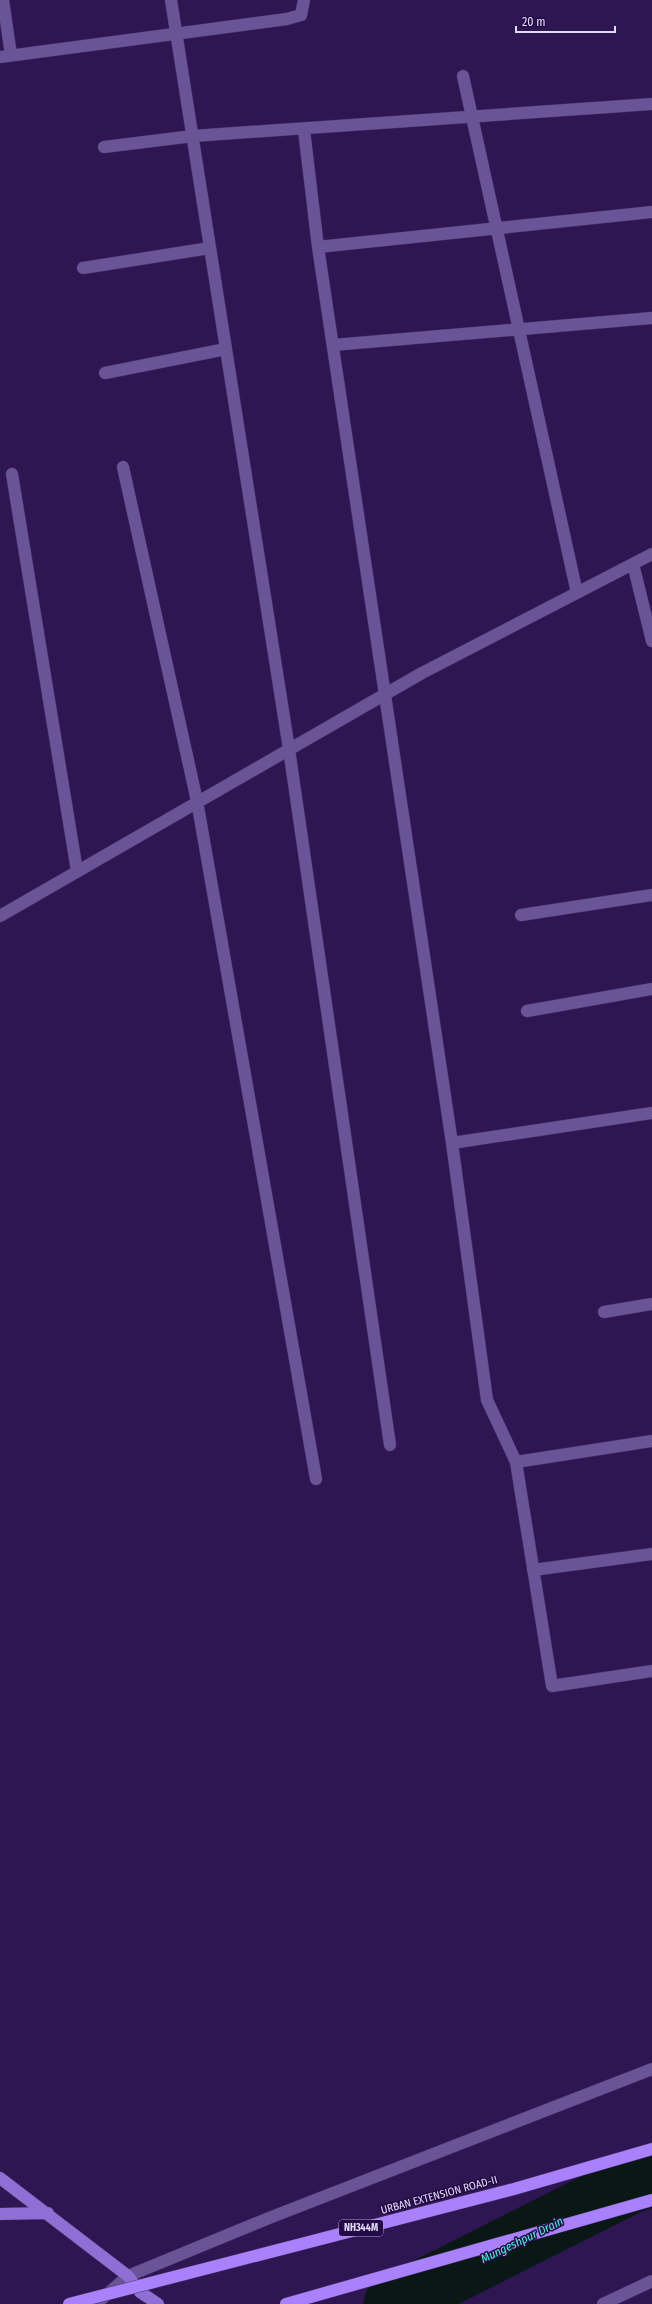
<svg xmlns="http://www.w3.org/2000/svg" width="652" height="2304" font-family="'Fira Sans Condensed',sans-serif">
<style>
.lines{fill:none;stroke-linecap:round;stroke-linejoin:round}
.river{stroke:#091815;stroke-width:59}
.street-casing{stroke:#443062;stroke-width:13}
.secondary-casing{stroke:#443062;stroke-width:13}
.primary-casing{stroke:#443062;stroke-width:13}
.highway-casing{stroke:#443062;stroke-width:13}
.street{stroke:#685496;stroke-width:12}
.secondary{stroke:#685496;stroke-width:12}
.primary{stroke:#8f6fd3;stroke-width:12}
.highway{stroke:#a981fc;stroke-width:12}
.highway-bridge-casing{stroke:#443062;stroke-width:13;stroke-linecap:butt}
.highway-bridge{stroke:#a981fc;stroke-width:12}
.labels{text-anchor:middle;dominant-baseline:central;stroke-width:3;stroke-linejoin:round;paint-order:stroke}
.shield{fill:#240b47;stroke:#aa9dc4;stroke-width:1}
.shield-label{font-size:10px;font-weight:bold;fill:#e3dbfa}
.street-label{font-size:11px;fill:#e3dbfa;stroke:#240b47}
.water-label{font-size:12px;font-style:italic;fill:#4ff8d6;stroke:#240b47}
</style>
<rect width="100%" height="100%" fill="#2e1653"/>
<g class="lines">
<!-- river -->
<path class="river" d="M 393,2304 L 629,2185 L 652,2176"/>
<defs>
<path id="street" d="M 3,0 L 11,55
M 171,0 L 289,749 L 390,1445
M 0,57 L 287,19 L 301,15 L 304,0
M 463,76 L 577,593
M 304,130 L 318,247 L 452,1143 L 487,1400 L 516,1462 L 552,1686 L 652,1671
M 104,147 L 193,136 L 652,104
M 318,247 L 652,212
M 83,268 L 210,248
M 333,345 L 652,318
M 105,373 L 226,349
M 123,467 L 197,801 L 316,1479
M 12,474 L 77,871
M 633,564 L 652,641
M 521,915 L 652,895
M 0,916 L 422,673 L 652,554
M 527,1011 L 652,989
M 452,1143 L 652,1113
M 604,1312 L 652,1304
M 516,1462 L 652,1441
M 533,1570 L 652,1554"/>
<path id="secondary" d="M 96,2304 L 128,2276 L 269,2218 L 652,2069
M 603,2304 L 652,2281"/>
<path id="primary" d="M 0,2178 L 128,2276 L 140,2292 L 158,2304
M 0,2214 L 48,2213"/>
<path id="highway" d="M 286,2304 L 652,2200"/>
</defs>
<!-- street casing -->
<use href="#street" class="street-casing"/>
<!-- secondary casing -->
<use href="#secondary" class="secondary-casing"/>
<!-- primary casing -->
<use href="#primary" class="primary-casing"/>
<!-- highway casing -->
<use href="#highway" class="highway-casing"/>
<!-- street -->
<use href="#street" class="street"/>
<!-- secondary -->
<use href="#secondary" class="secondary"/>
<!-- primary -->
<use href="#primary" class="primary"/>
<!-- highway -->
<use href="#highway" class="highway"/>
<defs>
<path id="highway-bridge" d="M 69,2304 L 514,2189 L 652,2149"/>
</defs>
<!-- highway-bridge casing -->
<use href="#highway-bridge" class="highway-bridge-casing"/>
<!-- highway-bridge -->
<use href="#highway-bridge" class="highway-bridge"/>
</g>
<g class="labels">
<!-- shield labels -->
<rect class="shield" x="339" y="2220" width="44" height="16" rx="3"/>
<g class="shield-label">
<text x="361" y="2228">NH344M</text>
</g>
<!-- street labels -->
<g class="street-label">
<text transform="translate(439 2195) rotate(-15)">URBAN EXTENSION ROAD-II</text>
</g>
<!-- water labels -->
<g class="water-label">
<text transform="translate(522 2240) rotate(-26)">Mungeshpur Drain</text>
</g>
</g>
<!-- scale -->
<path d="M516 26v6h99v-6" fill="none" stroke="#e3dbfa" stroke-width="2"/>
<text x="522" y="26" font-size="12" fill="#e3dbfa" stroke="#240b47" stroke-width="3" paint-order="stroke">20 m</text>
</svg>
